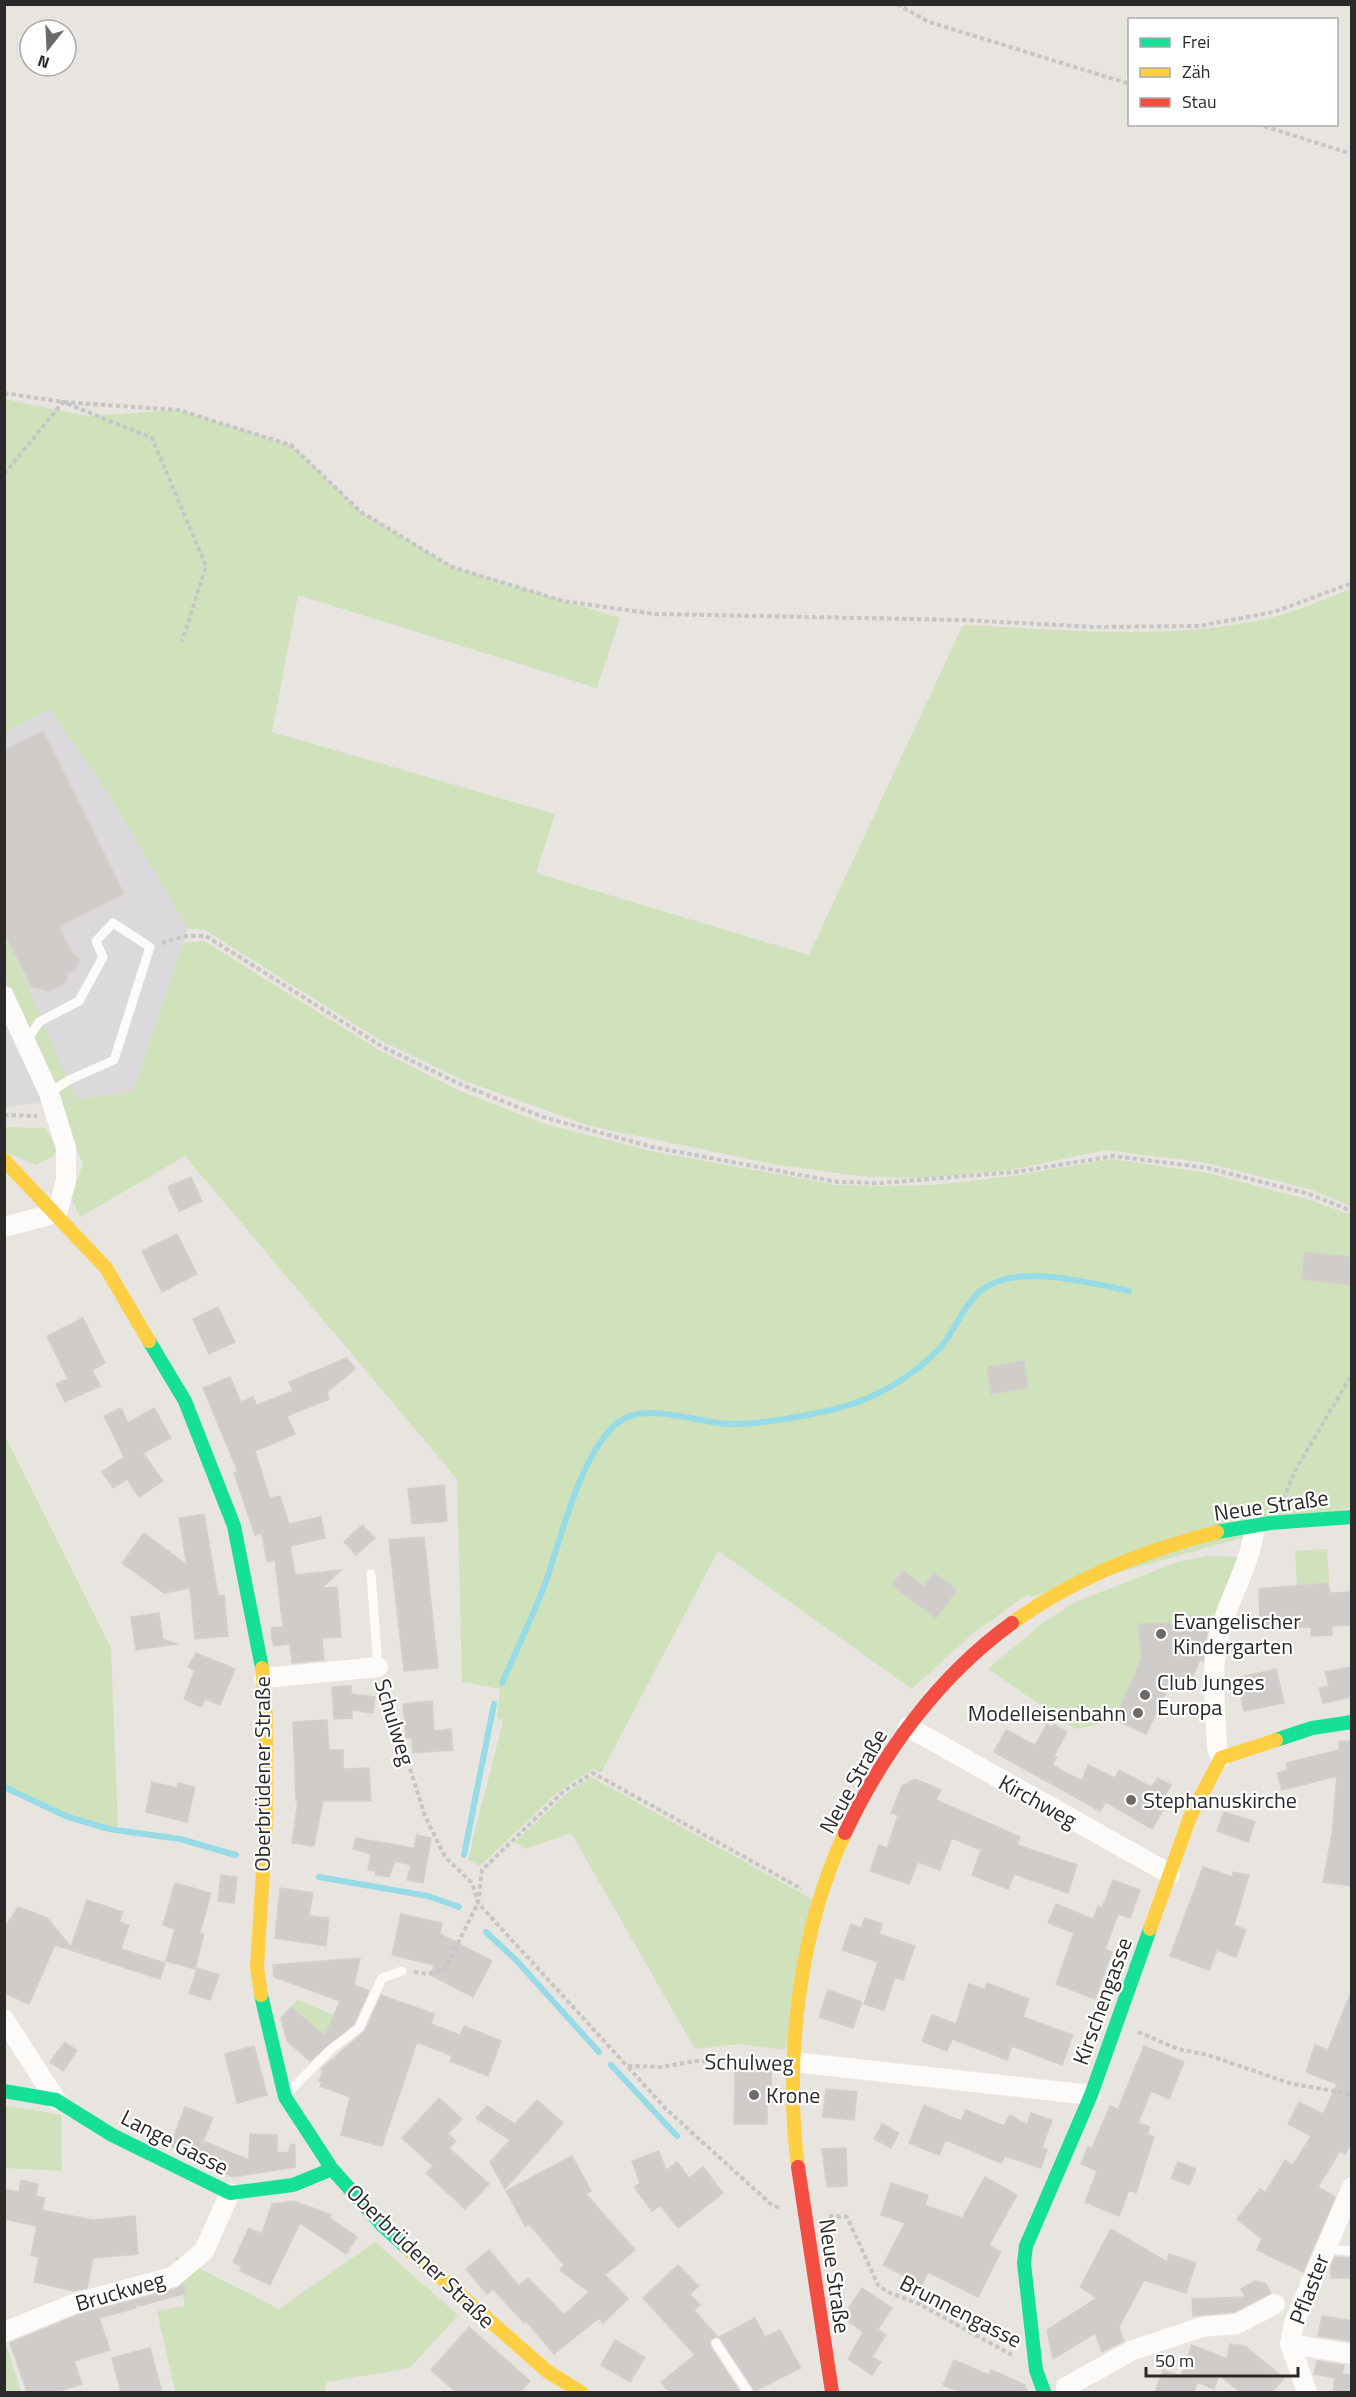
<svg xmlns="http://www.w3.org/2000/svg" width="1356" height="2397" font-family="'Titillium Web',sans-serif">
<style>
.industrial{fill:#dbd9db}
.green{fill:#cfe2bb}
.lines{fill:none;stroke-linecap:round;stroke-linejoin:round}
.stream{stroke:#97dbe6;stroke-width:6}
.building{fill:#cfccc9;stroke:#d3d0cc;stroke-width:1.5}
.path{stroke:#c6c6c5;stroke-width:4;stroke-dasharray:4.5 3;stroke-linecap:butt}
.lane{stroke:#fcfbfa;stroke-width:9}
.street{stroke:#fcfbfa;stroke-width:20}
.fast{stroke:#16e098;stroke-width:14}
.slow{stroke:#ffcf43;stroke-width:14}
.jam{stroke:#f24e42;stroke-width:14}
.poi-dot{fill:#6c6b6a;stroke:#fff;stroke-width:2}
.labels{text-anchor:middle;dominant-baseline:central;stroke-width:4.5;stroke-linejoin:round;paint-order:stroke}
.street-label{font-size:22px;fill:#2a2a2a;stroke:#fff}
.poi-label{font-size:22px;fill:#2a2a2a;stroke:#fff;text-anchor:start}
</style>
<rect width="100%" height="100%" fill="#e8e4e0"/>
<!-- industrial -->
<path class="industrial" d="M 50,709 L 108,793 L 188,929 L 133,1092 L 5,1107 L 5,732 Z"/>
<!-- green -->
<path class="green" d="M 5,399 L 86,416 L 178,410 L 291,445 L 361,512 L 452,567 L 620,618 L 597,688 L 298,595 L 272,732 L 555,814 L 536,873 L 809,955 L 963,625 C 1058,629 1157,640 1251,622 C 1286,616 1319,601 1351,589 L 1351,1206 L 1312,1190 L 1208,1163 L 1106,1150 L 1010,1170 L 924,1178 L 868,1177 L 778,1165 L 590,1126 L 465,1081 L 381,1041 L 205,930 L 188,929 L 108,793 L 50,709 L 5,732 Z
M 7,938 L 76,1099 L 133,1092 L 183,943 L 204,941 L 379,1050 L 460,1091 L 545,1124 L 651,1151 L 837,1185 L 883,1186 L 934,1185 L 1005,1177 L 1112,1159 L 1208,1173 L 1310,1200 L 1351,1215 L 1351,1507 L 1032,1597 L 1028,1594 L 972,1634 L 912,1689 L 718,1551 L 601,1773 L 593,1769 L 559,1791 L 480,1866 L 468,1860 L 503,1721 L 497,1718 L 500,1689 L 462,1682 L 457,1479 L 185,1156 L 80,1217 L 71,1197 L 83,1164 L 5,978 L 4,940 Z
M 4,1127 L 45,1128 L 57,1147 L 54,1156 L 36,1165 L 5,1152 Z
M 5,1436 L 111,1648 L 118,1830 L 68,1817 L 5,1787 Z
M 1327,1549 L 1331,1610 L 1298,1604 L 1295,1551 Z
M 1208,1556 L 1238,1557 L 1241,1560 L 1211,1635 L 1199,1629 L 1201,1626 C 1179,1626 1160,1624 1138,1625 L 1143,1655 L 1115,1720 L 1076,1729 L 988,1669 L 1044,1622 L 1075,1602 L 1177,1562 Z
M 591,1777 L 812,1899 L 785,2050 L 739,2044 L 695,2049 L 571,1833 L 525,1849 L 515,1842 L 566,1794 Z
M 298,2000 L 352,2023 L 330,2041 L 291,2007 Z
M 4,2105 L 61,2115 L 62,2171 L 5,2168 Z
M 375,2242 L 458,2315 L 410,2368 L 326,2382 L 325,2392 L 175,2392 L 157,2311 L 185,2306 L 175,2256 L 279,2309 Z
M 5,2341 L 21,2392 L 5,2392 Z"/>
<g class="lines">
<!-- stream -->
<path class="stream" d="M 502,1683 C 516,1651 531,1620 544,1587 C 561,1540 578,1460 614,1426 C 643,1398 696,1424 732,1424 C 764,1424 800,1417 831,1410 C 870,1402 913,1377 940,1348 C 956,1330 963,1304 983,1289 C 1018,1263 1090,1283 1129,1291
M 4,1787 L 68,1817 L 109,1829 L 180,1839 L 236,1855
M 464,1855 L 494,1704
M 319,1877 L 428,1896 L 459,1907
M 486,1932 L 516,1960 L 599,2052
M 611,2065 L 677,2136"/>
</g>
<!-- building -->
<path class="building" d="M 43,731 L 124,894 L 59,926 L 71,952 L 79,960 L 75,970 L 68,973 L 65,983 L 50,991 L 32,987 L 4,932 L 4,750 Z
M 191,1177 L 202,1201 L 179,1211 L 168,1187 Z
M 177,1234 L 197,1274 L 162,1292 L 142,1251 Z
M 1305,1252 L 1352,1257 L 1350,1285 L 1302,1279 Z
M 218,1307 L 235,1342 L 209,1354 L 193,1319 Z
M 83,1318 L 105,1363 L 92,1370 L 100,1386 L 65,1402 L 56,1384 L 68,1379 L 47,1336 Z
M 347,1358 L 355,1369 L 327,1392 L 329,1399 L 287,1416 L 295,1434 L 255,1451 L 270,1499 L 280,1496 L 289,1524 L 321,1517 L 325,1538 L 290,1546 L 295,1575 L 341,1570 L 322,1588 L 337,1587 L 341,1637 L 322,1638 L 324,1660 L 292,1663 L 290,1644 L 274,1646 L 272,1639 L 271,1628 L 283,1627 L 275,1560 L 267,1562 L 262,1533 L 255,1535 L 234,1473 L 238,1472 L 203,1388 L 230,1377 L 241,1402 L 253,1397 L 257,1405 L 293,1391 L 289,1382 Z
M 1024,1361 L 1028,1388 L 991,1394 L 987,1367 Z
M 121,1408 L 128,1423 L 154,1408 L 171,1438 L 143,1453 L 163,1481 L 139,1497 L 127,1479 L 113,1488 L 102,1472 L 124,1457 L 104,1416 Z
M 444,1485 L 447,1521 L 412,1524 L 408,1489 Z
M 204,1514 L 218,1596 L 224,1595 L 228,1636 L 195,1639 L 190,1588 L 164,1593 L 122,1563 L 144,1533 L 187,1565 L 179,1518 Z
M 362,1525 L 375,1538 L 356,1555 L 344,1542 Z
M 424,1537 L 438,1668 L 404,1671 L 389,1540 Z
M 903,1570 L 924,1587 L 934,1573 L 957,1590 L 936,1618 L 892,1585 Z
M 1328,1583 L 1330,1593 L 1352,1592 L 1352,1625 L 1332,1626 L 1332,1635 L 1311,1636 L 1311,1627 L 1260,1629 L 1259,1589 Z
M 159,1613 L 163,1639 L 176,1644 L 136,1650 L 131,1617 Z
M 1185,1619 L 1201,1626 L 1199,1629 L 1207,1633 L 1203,1661 L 1200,1660 L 1186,1690 L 1171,1682 L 1146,1734 L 1115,1720 L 1142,1657 L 1138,1624 L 1183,1623 Z
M 196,1653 L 235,1669 L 220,1705 L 205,1699 L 201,1707 L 184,1699 L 195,1670 L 188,1667 Z
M 1352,1667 L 1352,1697 L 1323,1703 L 1319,1688 L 1329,1686 L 1325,1672 Z
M 1276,1669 L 1284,1703 L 1244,1711 L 1237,1678 Z
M 351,1686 L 351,1694 L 375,1697 L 373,1713 L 352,1710 L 352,1718 L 334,1719 L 332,1687 Z
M 432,1701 L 434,1731 L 451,1729 L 453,1750 L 413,1753 L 412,1738 L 406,1738 L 403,1704 Z
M 327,1720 L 329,1750 L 343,1750 L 343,1769 L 369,1768 L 371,1801 L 323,1801 L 314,1846 L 292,1843 L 298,1801 L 296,1801 L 293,1722 Z
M 1047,1724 L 1053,1727 L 1054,1724 L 1067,1732 L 1054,1756 L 1057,1757 L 1052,1765 L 1082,1781 L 1088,1765 L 1115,1778 L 1119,1770 L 1151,1787 L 1158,1778 L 1171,1785 L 1160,1805 L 1165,1807 L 1152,1829 L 1106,1802 L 1100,1811 L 994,1752 L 1006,1730 L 1035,1745 Z
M 1339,1741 L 1352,1741 L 1352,1886 L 1323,1882 L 1332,1834 L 1337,1776 L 1282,1790 L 1277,1773 L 1288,1770 L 1286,1763 L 1339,1750 Z
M 915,1779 L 941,1790 L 936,1800 L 1020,1837 L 1017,1845 L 1077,1865 L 1068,1893 L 1014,1874 L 1008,1889 L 972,1875 L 981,1850 L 952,1838 L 940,1870 L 918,1862 L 909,1884 L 870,1871 L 879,1845 L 887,1848 L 898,1815 L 891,1813 L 902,1786 Z
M 152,1782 L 177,1788 L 178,1783 L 195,1787 L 187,1822 L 146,1812 Z
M 1224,1812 L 1255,1822 L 1248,1842 L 1217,1831 Z
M 417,1835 L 431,1838 L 423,1883 L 407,1880 L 411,1865 L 395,1861 L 389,1877 L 375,1875 L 376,1871 L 368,1870 L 371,1854 L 353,1849 L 356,1838 L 414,1848 Z
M 1203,1867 L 1232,1877 L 1233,1872 L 1249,1875 L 1234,1925 L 1246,1930 L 1236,1957 L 1217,1950 L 1209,1970 L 1170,1956 Z
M 221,1875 L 237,1877 L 234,1903 L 218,1901 Z
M 1113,1880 L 1140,1890 L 1130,1918 L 1118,1914 L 1105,1949 L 1112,1952 L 1095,1999 L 1056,1984 L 1074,1933 L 1048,1923 L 1056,1904 L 1093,1919 L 1098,1906 L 1102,1908 Z
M 175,1883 L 211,1893 L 200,1933 L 204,1934 L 195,1969 L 166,1961 L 175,1929 L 163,1925 Z
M 280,1888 L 313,1893 L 309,1916 L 329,1918 L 326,1946 L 275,1938 Z
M 87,1900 L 123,1912 L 119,1922 L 129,1925 L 121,1949 L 165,1963 L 160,1979 L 55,1945 L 29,2004 L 4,1993 L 4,1929 L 18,1907 L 47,1918 L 71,1947 Z
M 401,1914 L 442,1923 L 440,1934 L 492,1961 L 473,1997 L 431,1975 L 434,1965 L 392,1955 Z
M 865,1918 L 882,1924 L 879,1934 L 915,1946 L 903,1980 L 895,1977 L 884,2010 L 864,2004 L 878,1962 L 842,1950 L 851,1924 L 861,1928 Z
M 360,1958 L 354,1985 L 369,1991 L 354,2024 L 310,2061 L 287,2041 L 281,2018 L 291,2007 L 325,2036 L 340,2001 L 274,1977 L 273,1965 Z
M 197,1968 L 219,1975 L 210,2000 L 189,1993 Z
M 987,1983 L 1029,1999 L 1023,2017 L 1073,2035 L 1062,2065 L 1012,2046 L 1007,2060 L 952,2039 L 947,2051 L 922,2041 L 932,2015 L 956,2024 L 969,1984 L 985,1989 Z
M 828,1990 L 862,2002 L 853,2028 L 819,2017 Z
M 1351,1992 L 1352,2142 L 1345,2154 L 1340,2151 L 1318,2187 L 1335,2197 L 1303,2272 L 1257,2250 L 1262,2239 L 1237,2219 L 1260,2189 L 1265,2193 L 1285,2160 L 1293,2165 L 1311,2136 L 1288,2124 L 1299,2102 L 1323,2114 L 1337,2084 L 1306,2072 L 1315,2045 L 1328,2050 Z
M 381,1995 L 434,2014 L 431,2024 L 460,2035 L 464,2026 L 501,2041 L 488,2076 L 450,2061 L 452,2056 L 417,2042 L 382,2146 L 341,2135 L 350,2097 L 320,2086 L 322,2082 L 319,2081 L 323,2071 L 321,2069 L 365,2031 Z
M 65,2042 L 77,2051 L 63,2071 L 50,2062 Z
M 254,2046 L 267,2095 L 237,2103 L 225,2054 Z
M 1144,2046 L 1184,2062 L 1169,2099 L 1151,2091 L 1138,2123 L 1150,2127 L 1147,2134 L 1154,2137 L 1136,2193 L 1129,2190 L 1119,2216 L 1085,2202 L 1097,2171 L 1081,2164 L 1088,2147 L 1092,2148 L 1110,2106 L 1118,2109 Z
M 771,2065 L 772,2104 L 767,2104 L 767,2124 L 734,2124 L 735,2066 Z
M 826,2089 L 857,2092 L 854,2120 L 823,2117 Z
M 439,2098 L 462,2119 L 448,2134 L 456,2141 L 449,2148 L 489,2184 L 465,2209 L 426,2173 L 433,2166 L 402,2138 Z
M 537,2100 L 563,2123 L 505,2189 L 490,2162 L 510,2140 L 476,2118 L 487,2106 L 515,2124 Z
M 924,2105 L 961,2121 L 966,2110 L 1004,2126 L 1010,2115 L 1027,2125 L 1031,2113 L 1052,2120 L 1042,2148 L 1047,2150 L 1041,2168 L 1005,2156 L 1001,2163 L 946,2140 L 939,2155 L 909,2143 Z
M 185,2107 L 213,2118 L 203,2141 L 249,2160 L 250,2134 L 277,2135 L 277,2152 L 288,2153 L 291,2144 L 295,2145 L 295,2167 L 233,2177 L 213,2167 L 214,2163 L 170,2146 Z
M 882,2124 L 899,2133 L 891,2148 L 874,2139 Z
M 846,2148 L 847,2186 L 827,2187 L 822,2149 Z
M 659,2151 L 666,2170 L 677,2162 L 689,2178 L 703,2167 L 723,2193 L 678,2228 L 660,2205 L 652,2211 L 634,2187 L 640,2183 L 632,2161 Z
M 572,2156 L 591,2191 L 586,2194 L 635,2250 L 605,2275 L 628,2299 L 603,2323 L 599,2318 L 554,2354 L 526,2321 L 524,2323 L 493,2289 L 487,2294 L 466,2269 L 489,2250 L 519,2286 L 528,2278 L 564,2315 L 589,2292 L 560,2270 L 564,2265 L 529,2224 L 525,2226 L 506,2191 Z
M 1178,2162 L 1196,2169 L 1189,2185 L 1171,2178 Z
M 985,2177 L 1017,2195 L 989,2245 L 1001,2252 L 978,2297 L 928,2272 L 922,2285 L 883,2265 L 905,2223 L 881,2215 L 891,2183 L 928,2195 L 925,2205 L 962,2218 Z
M 21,2180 L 38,2184 L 36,2196 L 45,2198 L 42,2210 L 93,2220 L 135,2216 L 138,2254 L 93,2258 L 87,2288 L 74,2291 L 34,2282 L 39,2257 L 31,2255 L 37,2226 L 4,2219 L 4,2189 L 19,2192 Z
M 294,2201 L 331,2215 L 330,2218 L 357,2237 L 346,2254 L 300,2223 L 270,2285 L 240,2271 L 242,2267 L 233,2262 L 249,2228 L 262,2234 L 272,2204 Z
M 1111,2229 L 1167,2262 L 1169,2254 L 1196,2263 L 1186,2293 L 1144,2280 L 1119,2327 L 1124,2341 L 1102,2352 L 1095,2333 L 1053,2359 L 1047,2330 L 1097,2298 L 1080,2287 Z
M 1335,2257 L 1352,2258 L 1352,2278 L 1331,2278 L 1331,2266 Z
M 678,2265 L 699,2286 L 690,2294 L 700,2305 L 694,2310 L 718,2337 L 710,2339 L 710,2346 L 740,2392 L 669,2392 L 661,2382 L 695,2355 L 643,2298 Z
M 1255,2281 L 1266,2284 L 1271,2293 L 1234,2312 L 1193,2316 L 1192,2299 L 1245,2297 L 1241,2289 Z
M 183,2284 L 186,2293 L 140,2306 L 135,2304 L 136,2308 L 99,2318 L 110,2350 L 74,2361 L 82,2384 L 56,2392 L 27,2392 L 10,2343 L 80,2314 L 176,2289 Z
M 862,2288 L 892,2308 L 878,2329 L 886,2335 L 872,2357 L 881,2362 L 872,2375 L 848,2359 L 863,2332 L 843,2317 Z
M 1322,2316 L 1352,2321 L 1352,2339 L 1349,2341 L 1318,2336 Z
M 755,2318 L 765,2337 L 780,2330 L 801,2368 L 755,2391 L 719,2337 Z
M 469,2327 L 530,2381 L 520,2392 L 456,2392 L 431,2370 Z
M 615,2340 L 645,2357 L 630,2382 L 601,2365 Z
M 1230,2344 L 1245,2346 L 1284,2378 L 1272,2392 L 1240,2392 L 1219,2375 L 1214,2389 L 1197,2382 L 1194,2392 L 1155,2392 L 1163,2370 L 1181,2376 L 1192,2345 L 1227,2359 Z
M 150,2348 L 162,2392 L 121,2392 L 112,2358 Z
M 954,2360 L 989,2375 L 991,2370 L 1001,2374 L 1025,2385 L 1027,2392 L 960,2392 L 943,2385 Z
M 1317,2361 L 1344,2365 L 1342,2374 L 1352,2375 L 1352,2392 L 1333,2392 L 1335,2378 L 1314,2374 Z"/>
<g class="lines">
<!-- path -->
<path class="path" d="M 897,4 L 929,22 L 1130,84
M 1257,124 L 1352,154
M 4,393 L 63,402 L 178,410 L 291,445 L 361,512 L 452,567 L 563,601 L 655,614 L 963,620 L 1095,627 L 1199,626 L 1274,612 L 1352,583
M 4,474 L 63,402 L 152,438 L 206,566 L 182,642
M 162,943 L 186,936 L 206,936 L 383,1047 L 462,1085 L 543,1117 L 652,1147 L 838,1182 L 881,1183 L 1015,1172 L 1114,1156 L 1208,1168 L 1309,1194 L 1352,1211
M 4,1115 L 37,1116
M 1283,1499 L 1296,1469 L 1352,1374
M 383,1683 L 425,1816 L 445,1857 L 472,1883 L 478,1903 L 627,2066 L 661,2067 L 696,2061 L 772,2062
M 414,1972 L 428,1974 L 445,1969 L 478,1903 L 482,1870 L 564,1791 L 593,1773 L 802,1889
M 1138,2032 L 1178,2049 L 1208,2055 L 1292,2084 L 1341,2092 L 1352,2097
M 628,2067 L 666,2109 L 772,2205 L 780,2208
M 829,2216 L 847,2217 L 878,2285 L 888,2292 L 919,2304 L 1012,2355"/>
<!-- lane -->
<path class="lane" d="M 26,1042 L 39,1022 L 79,1001 L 103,957 L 96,941 L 113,923 L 150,947 L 114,1060 L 69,1080 L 49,1093
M 371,1574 L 378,1667
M 288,2093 L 330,2050 L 359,2028 L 382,1978 L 402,1971
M 1324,2249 L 1352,2251
M 716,2343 L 748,2392"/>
<!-- street -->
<path class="street" d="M 4,996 L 49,1093 L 66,1148 L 66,1181 L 57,1213 L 4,1227
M 264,1678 L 378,1667
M 908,1727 L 1170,1874
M 1221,1758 L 1217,1748 C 1216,1711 1210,1672 1219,1636 C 1228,1597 1250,1568 1255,1526
M 4,2019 L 56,2100
M 794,2062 L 1091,2095
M 4,2332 L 76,2303 L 173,2277 L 204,2251 L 230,2193
M 1290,2344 L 1352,2354
M 1066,2387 L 1133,2350 L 1202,2327 L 1237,2324 L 1275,2304
M 1307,2392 L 1290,2344 L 1294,2323 L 1352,2187"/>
<!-- fast -->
<path class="fast" d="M 149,1341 L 185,1401 L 234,1526 L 262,1668
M 1217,1532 L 1270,1523 L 1352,1517
M 1276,1740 L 1312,1728 L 1352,1722
M 261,1995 L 285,2097 L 332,2169 L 382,2225 L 406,2247
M 4,2091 L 56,2100 L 112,2135 L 230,2193 L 293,2185 L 332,2169
M 1044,2392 L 1036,2370 L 1024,2263 L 1026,2246 L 1091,2095 L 1150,1929"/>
<!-- slow -->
<path class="slow" d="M 4,1160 L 106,1268 L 149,1341
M 1012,1623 C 1074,1578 1143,1551 1217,1532
M 1150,1929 L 1190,1817 L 1221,1758 L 1276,1740
M 261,1995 L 257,1967 L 266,1822 L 266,1719 L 262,1668
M 798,2167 C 784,2061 799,1930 845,1833
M 406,2247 L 548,2372 L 581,2392"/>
<!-- jam -->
<path class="jam" d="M 845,1833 C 883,1752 939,1676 1012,1623
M 798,2167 L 832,2392"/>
</g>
<!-- markers -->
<g class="poi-dot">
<circle cx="1161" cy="1634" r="6"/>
<circle cx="1145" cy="1695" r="6"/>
<circle cx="1138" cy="1713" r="6"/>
<circle cx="1131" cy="1800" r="6"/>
<circle cx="754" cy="2095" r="6"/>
</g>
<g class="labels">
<!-- street labels -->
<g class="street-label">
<text transform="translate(1271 1505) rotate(-8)">Neue Straße</text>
<text transform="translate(395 1722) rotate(73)">Schulweg</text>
<text transform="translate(262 1774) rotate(-90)">Oberbrüdener Straße</text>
<text transform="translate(853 1781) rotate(-61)">Neue Straße</text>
<text transform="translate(1038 1801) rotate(29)">Kirchweg</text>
<text transform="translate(1102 2001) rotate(-70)">Kirschengasse</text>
<text transform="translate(749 2062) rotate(1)">Schulweg</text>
<text transform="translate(175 2142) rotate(27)">Lange Gasse</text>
<text transform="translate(421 2256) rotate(44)">Oberbrüdener Straße</text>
<text transform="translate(835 2276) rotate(82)">Neue Straße</text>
<text transform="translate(1309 2289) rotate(-69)">Pflaster</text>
<text transform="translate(120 2291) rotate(-16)">Bruckweg</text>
<text transform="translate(961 2311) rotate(27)">Brunnengasse</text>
</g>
<!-- poi labels -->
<g class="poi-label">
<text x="1173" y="1621">Evangelischer<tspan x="1173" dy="25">Kindergarten</tspan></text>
<text x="1157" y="1682">Club Junges<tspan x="1157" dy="25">Europa</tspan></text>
<text x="1126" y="1713" text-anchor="end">Modelleisenbahn</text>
<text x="1143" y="1800">Stephanuskirche</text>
<text x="766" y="2095">Krone</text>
</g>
</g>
<!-- border -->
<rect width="1356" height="2397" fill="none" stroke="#2a2a2a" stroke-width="12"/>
<!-- legend -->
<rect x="1128" y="18" width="210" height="108" fill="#ffffff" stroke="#aaaaaa" stroke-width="1.5"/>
<rect x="1140" y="38" width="30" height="9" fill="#16e098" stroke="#aaaaaa" stroke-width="1.5"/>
<text x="1182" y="48" font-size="18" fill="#2a2a2a">Frei</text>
<rect x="1140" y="68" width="30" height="9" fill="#ffcf43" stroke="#aaaaaa" stroke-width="1.5"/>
<text x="1182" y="78" font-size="18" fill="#2a2a2a">Zäh</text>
<rect x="1140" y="98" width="30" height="9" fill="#f24e42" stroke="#aaaaaa" stroke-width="1.5"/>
<text x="1182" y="108" font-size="18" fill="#2a2a2a">Stau</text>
<!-- north arrow -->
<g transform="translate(48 48) rotate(198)"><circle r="28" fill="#ffffff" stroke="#aaaaaa" stroke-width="1.5"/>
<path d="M0-4.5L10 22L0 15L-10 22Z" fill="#6c6b6a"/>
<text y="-9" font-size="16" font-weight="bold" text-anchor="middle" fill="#2a2a2a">N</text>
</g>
<!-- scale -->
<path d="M1146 2367v9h152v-9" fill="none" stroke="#2a2a2a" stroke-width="3"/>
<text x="1155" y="2367" font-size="18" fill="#2a2a2a" stroke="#ffffff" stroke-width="4.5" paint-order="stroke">50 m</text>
</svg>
